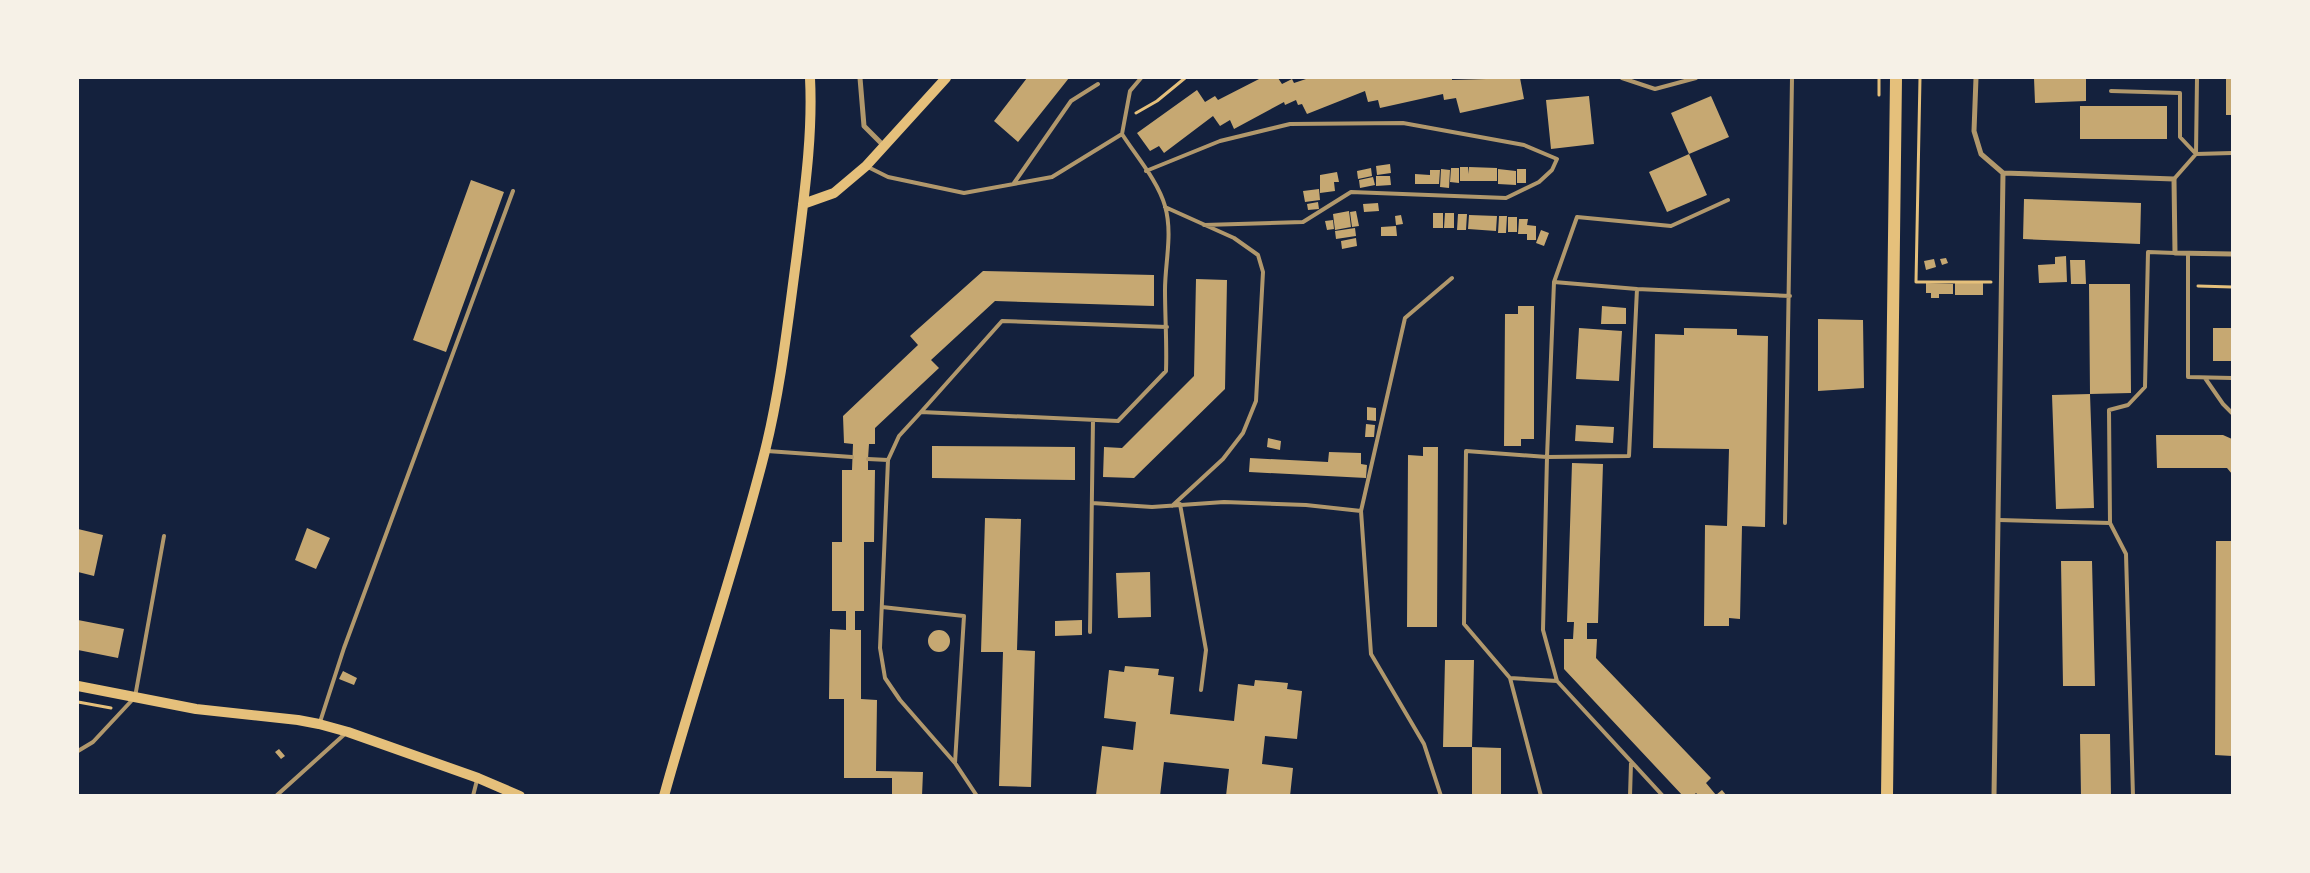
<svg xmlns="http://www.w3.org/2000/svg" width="2310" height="873" font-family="Ubuntu,sans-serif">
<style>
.building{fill:#c6a872}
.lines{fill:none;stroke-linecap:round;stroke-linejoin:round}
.path{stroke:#e5c07b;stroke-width:3}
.service{stroke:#b1986c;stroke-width:4}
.minor{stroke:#b1986c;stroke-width:5}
.secondary{stroke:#e5c07b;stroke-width:10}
.primary{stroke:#e5c07b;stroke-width:12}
</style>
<rect width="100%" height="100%" fill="#14213d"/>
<!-- building -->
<path class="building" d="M 1027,78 L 1069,78 L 1018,142 L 994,121 Z
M 1261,78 L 1278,78 L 1282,84 L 1292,79 L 1294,83 L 1309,78 L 1452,78 L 1452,80 L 1520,78 L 1524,99 L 1460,113 L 1456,98 L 1444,100 L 1443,94 L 1380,108 L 1378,100 L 1368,102 L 1365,91 L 1307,114 L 1302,104 L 1298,105 L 1296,100 L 1285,105 L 1284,102 L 1234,129 L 1230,120 L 1220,126 L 1213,116 L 1164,153 L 1159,146 L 1150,151 L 1137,133 L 1197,90 L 1205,102 L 1215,96 L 1218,100 Z
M 2034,78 L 2086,78 L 2086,101 L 2035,103 Z
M 2226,78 L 2232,78 L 2232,115 L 2226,115 Z
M 1589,96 L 1594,144 L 1551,149 L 1546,100 Z
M 1711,96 L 1729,137 L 1689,154 L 1671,113 Z
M 2080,106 L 2167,106 L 2167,139 L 2080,139 Z
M 1689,154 L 1707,195 L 1667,212 L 1649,172 Z
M 1390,164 L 1391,173 L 1377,175 L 1376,166 Z
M 1460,167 L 1468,167 L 1468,174 L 1469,167 L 1497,168 L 1497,181 L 1460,181 Z
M 1371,168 L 1372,176 L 1358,179 L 1357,171 Z
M 1451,168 L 1459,168 L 1459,183 L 1450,182 Z
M 1441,169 L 1450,170 L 1449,188 L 1440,187 Z
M 1498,169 L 1516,171 L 1516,185 L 1498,184 Z
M 1517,169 L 1526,169 L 1526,183 L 1517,183 Z
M 1430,170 L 1440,170 L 1439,184 L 1415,184 L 1415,174 L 1430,175 Z
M 1337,172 L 1339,182 L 1334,182 L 1335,191 L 1320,193 L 1320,175 Z
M 1376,176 L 1390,176 L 1391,185 L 1376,186 Z
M 1373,177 L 1375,185 L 1360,188 L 1359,180 Z
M 471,180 L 504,192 L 446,352 L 413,340 Z
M 1319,189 L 1320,200 L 1305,202 L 1303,191 Z
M 2024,199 L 2141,203 L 2140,244 L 2023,239 Z
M 1318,202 L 1319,209 L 1308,210 L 1307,204 Z
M 1378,203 L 1379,211 L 1364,212 L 1363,204 Z
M 1349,211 L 1351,227 L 1335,230 L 1333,214 Z
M 1356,211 L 1359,226 L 1352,227 L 1350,212 Z
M 1433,213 L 1443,213 L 1443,228 L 1433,228 Z
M 1445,213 L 1454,213 L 1454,228 L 1444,228 Z
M 1458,214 L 1467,214 L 1466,230 L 1457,230 Z
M 1401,215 L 1403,224 L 1396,225 L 1395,216 Z
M 1469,215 L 1497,216 L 1496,231 L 1468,229 Z
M 1499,216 L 1507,216 L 1506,233 L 1498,233 Z
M 1508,217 L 1517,217 L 1517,232 L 1508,232 Z
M 1519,219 L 1528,219 L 1527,225 L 1536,226 L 1536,240 L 1527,240 L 1527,234 L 1518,234 Z
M 1333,220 L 1334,229 L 1327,230 L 1325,221 Z
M 1396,226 L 1397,236 L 1381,236 L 1381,227 Z
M 1355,228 L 1356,236 L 1336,239 L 1335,231 Z
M 1541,230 L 1549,233 L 1544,246 L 1536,243 Z
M 1356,238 L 1357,246 L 1342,249 L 1341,241 Z
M 2066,256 L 2067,282 L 2039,283 L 2038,265 L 2055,264 L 2055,257 Z
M 1946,258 L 1948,263 L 1942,265 L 1940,259 Z
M 1934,259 L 1936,267 L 1926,270 L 1924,261 Z
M 2070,260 L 2085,260 L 2086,284 L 2071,284 Z
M 983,271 L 1154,275 L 1154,306 L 995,301 L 931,360 L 939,368 L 875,428 L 875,444 L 869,444 L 868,459 L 868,470 L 875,470 L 874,542 L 864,542 L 864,611 L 855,611 L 855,630 L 861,630 L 861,699 L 877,700 L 876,771 L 923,772 L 922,796 L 892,796 L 892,778 L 844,778 L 844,699 L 829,699 L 830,629 L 846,630 L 846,611 L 832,611 L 832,542 L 842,542 L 842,470 L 852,470 L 853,444 L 844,443 L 843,416 L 918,345 L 910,336 Z
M 1196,279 L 1227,280 L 1225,389 L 1134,478 L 1103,477 L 1104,447 L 1122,448 L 1194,376 Z
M 1926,283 L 1953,284 L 1953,294 L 1939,294 L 1939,298 L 1931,298 L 1931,293 L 1926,293 Z
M 1955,283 L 1983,283 L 1983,295 L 1955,295 Z
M 2089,284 L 2130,284 L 2131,393 L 2090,394 Z
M 1518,306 L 1534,306 L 1534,439 L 1521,439 L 1521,446 L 1504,446 L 1505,314 L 1518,314 Z
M 1602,306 L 1626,308 L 1626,324 L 1601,324 Z
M 1818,319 L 1863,320 L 1864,388 L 1818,391 Z
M 1579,328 L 1622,331 L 1619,381 L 1576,379 Z
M 1684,328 L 1737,329 L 1737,335 L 1768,336 L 1765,527 L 1742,526 L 1740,619 L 1729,618 L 1729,626 L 1704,626 L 1705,525 L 1727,526 L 1729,449 L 1653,448 L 1655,334 L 1684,335 Z
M 2213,328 L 2232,328 L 2232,361 L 2213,361 Z
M 2090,394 L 2094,508 L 2056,509 L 2052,395 Z
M 1367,407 L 1376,408 L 1376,421 L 1367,420 Z
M 1366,424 L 1375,425 L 1374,437 L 1365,437 Z
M 1576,425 L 1614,427 L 1613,443 L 1575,441 Z
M 2156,435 L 2223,435 L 2232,439 L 2232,474 L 2227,468 L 2157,468 Z
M 1268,438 L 1281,441 L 1280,450 L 1267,447 Z
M 932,446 L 1075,447 L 1075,480 L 932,478 Z
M 1423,447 L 1438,447 L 1437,627 L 1407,627 L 1408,455 L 1423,456 Z
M 1329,452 L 1361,453 L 1361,464 L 1367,465 L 1366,478 L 1249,472 L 1250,458 L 1328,462 Z
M 1572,463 L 1603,464 L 1598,623 L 1587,623 L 1587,639 L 1597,639 L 1596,658 L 1711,778 L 1706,783 L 1716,795 L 1722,790 L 1727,796 L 1699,796 L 1696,793 L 1693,796 L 1683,796 L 1564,669 L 1564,639 L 1573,639 L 1574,622 L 1567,622 Z
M 985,518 L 1021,519 L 1017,650 L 1035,651 L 1031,787 L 999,786 L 1003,652 L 981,652 Z
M 307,528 L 330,538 L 316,569 L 295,560 Z
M 78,529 L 103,535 L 94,576 L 78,572 Z
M 2216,541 L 2232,541 L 2232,756 L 2215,755 Z
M 2061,561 L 2092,561 L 2095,686 L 2063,686 Z
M 1150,572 L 1151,617 L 1118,618 L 1116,573 Z
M 78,620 L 124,629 L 118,658 L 78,650 Z
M 1082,620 L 1082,635 L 1055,636 L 1055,621 Z
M928 641a11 11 0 1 1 22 0a11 11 0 1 1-22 0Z
M 1445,660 L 1474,660 L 1472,747 L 1443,747 Z
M 1125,666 L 1159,669 L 1158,675 L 1174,677 L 1170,714 L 1234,721 L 1238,684 L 1254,686 L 1255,680 L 1288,683 L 1287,689 L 1302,691 L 1297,739 L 1265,736 L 1262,764 L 1293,768 L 1290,796 L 1226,796 L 1229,769 L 1164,762 L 1160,796 L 1096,795 L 1102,746 L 1133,750 L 1136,722 L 1104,718 L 1109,670 L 1124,672 Z
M 343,671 L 357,678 L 354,685 L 339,679 Z
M 2080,734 L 2110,734 L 2111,796 L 2081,796 Z
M 1472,747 L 1501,748 L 1501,796 L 1472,796 Z
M 279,749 L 285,756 L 281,759 L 275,752 Z"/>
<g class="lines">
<!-- path -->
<path class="path" d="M 1920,78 L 1916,282 L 1991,282
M 1879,95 L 1879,78
M 1136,113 L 1157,101 L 1185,78
M 2198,286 L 2232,287
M 78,702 L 111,708"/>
<!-- service -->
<path class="service" d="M 1622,78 L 1655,89 L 1696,78
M 2111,91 L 2180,93 L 2180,137 L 2196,154
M 2196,154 L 2197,78
M 868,167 L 888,177 L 964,193 L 1052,177 L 1122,134 L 1130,91 L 1141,78
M 1146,171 L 1220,141 L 1290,124 L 1403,123 L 1524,145 L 1557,159 L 1552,170 L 1539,182 L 1506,198 L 1351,192 L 1303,222 L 1204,225
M 2174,179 L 2196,154 L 2232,153
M 1014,183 L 1071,101 L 1098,84
M 1165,207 L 1234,238 L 1258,255 L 1263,272 L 1256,401 L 1243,433 L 1223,459 L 1172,506
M 2188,253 L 2188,377 L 2232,378
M 1554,282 L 1577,217 L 1671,226 L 1728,200
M 2205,378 L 2223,404 L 2232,413
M 921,412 L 1002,321 L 1167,327
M 767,451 L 852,457
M 868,459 L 888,460 L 899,436 L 921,412 L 1118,421 L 1166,371 C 1167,344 1165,317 1165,290 C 1165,262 1173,234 1165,206 C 1158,181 1136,156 1122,134
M 888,460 L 880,648 L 885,678 L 900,700 L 955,763 L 977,796
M 1092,503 L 1152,507 L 1224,502 L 1306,505 L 1361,511
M 1180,504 L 1206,650 L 1201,690
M 1999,520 L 2110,523
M 1785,523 L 1792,78
M 882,607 L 964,616 L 955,763
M 1090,632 L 1093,420
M 1510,678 L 1464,624 L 1466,451 L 1547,457 L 1554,282 L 1637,289
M 320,722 L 344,648 L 513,191
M 78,751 L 93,742 L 135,697 L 164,536
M 276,796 L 347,732
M 473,796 L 477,780
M 1441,796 L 1424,744 L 1371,654 L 1361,511 L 1405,318 L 1452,278
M 1541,796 L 1510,678 L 1557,681
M 1630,796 L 1631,763
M 1663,796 L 1557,681 L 1543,630 L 1547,457 L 1629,456 L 1637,289 L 1790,296
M 2133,796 L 2126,554 L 2110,523 L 2109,410 L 2128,405 L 2145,387 L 2148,252 L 2175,253"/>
<!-- minor -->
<path class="minor" d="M 860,78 L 864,126 L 884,146
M 1976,78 L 1974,131 L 1981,154 L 2003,173 L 1994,796
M 2003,173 L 2174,179 L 2175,253 L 2232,254"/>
<!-- secondary -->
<path class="secondary" d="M 803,204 L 834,193 L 866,166 L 946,78
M 78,686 L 196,709 L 298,720 L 319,724 L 348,732 L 478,778 L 520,796
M 664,796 C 696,680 736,567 765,451 C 781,387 788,320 797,254 C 804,196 813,136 810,78"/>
<!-- primary -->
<path class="primary" d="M 1887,796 L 1896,78"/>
</g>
<!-- border -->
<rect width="2310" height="873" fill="none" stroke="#f6f1e7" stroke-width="158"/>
</svg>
